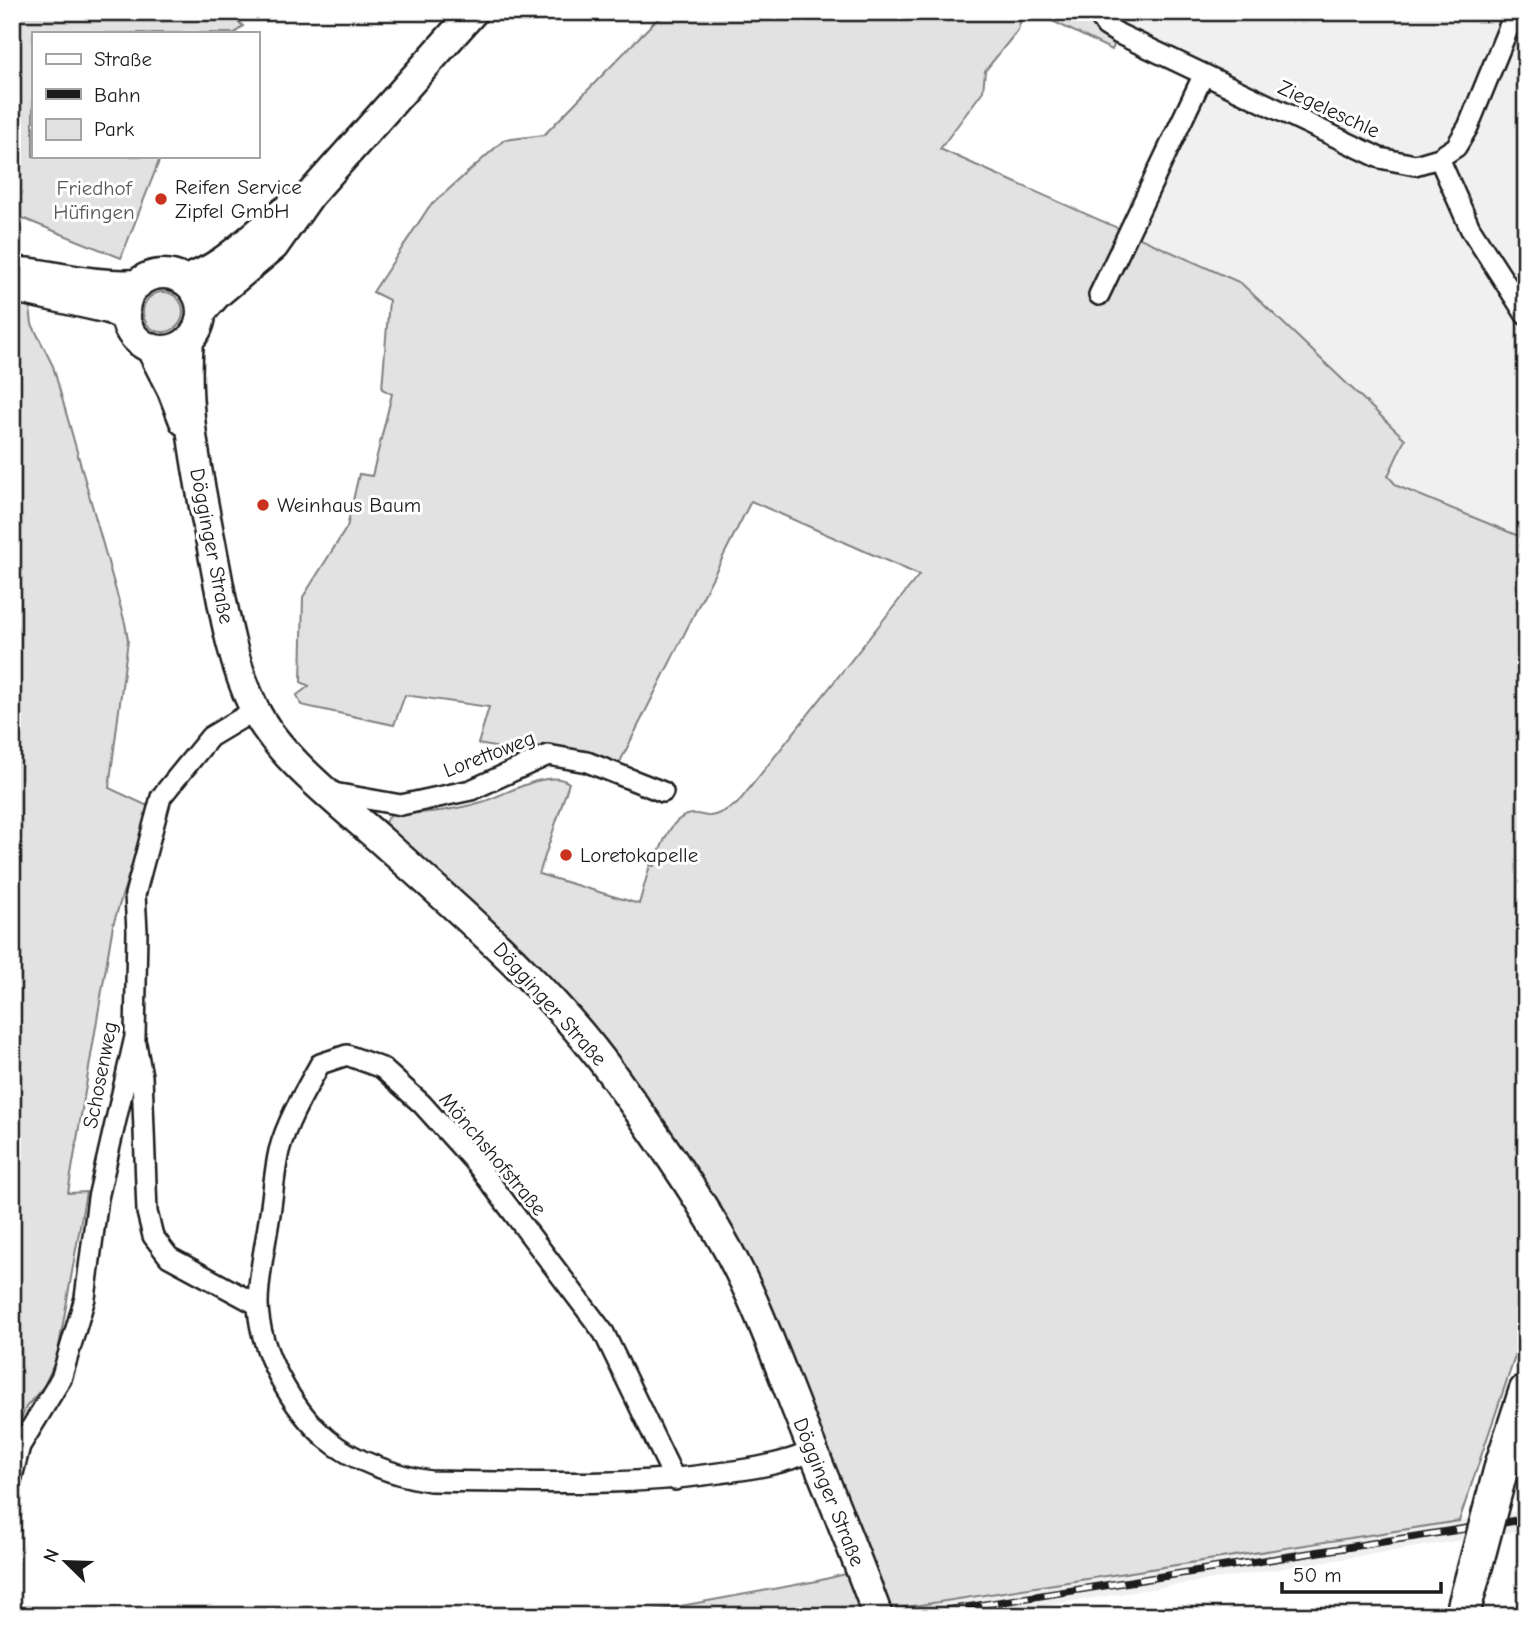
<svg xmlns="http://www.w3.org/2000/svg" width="1538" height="1628" font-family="'Comic Neue',sans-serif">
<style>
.built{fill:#f0f0f0}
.green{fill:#e2e2e2;stroke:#7f7f7f;stroke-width:2}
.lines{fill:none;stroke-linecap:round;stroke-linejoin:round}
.minor-casing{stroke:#1c1c1c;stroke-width:24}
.secondary-casing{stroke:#1c1c1c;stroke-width:33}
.trunk-casing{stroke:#1c1c1c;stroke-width:38}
.minor{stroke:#fff;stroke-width:19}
.secondary{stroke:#fff;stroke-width:28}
.trunk{stroke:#fff;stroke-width:33}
.rail-casing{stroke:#1c1c1c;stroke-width:8}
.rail{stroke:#fff;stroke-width:5;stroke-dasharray:16;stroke-linecap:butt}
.trunk-bridge-casing{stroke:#1c1c1c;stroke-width:38;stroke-linecap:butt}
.trunk-bridge{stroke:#fff;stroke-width:33}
.poi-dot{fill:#c8321e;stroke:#fff;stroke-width:2.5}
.labels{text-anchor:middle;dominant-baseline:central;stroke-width:6;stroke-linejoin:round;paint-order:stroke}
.street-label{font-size:21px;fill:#1c1c1c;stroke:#fff}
.poi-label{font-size:21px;fill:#1c1c1c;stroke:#fff;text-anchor:start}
.park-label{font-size:21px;fill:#575757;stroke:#fff}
</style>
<rect width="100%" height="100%" fill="#fff"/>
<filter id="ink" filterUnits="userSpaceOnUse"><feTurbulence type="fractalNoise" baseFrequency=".0143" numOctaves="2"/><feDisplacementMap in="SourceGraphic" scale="14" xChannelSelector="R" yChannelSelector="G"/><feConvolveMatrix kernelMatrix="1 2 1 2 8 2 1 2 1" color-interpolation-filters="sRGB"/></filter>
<g filter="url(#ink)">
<!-- built -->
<path class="built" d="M 1096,12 L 1526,12 L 1526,539 L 1397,486 L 1129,234 L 1203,76 Z
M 1526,1510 L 1526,1530 L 980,1616 L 849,1616 Z"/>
<!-- green -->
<path class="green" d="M 12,12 L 228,12 L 243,26 L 235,33 L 33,33 L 33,156 L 161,156 L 121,258 L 12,214 Z
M 672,12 L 1023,12 L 1018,30 L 985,71 L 983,91 L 940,149 L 1241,283 L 1405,439 L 1388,476 L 1397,486 L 1526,539 L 1526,1324 L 1459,1521 L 849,1616 L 626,1616 L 817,1581 L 870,1568 L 735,1242 L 705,1183 L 671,1135 L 382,826 L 392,813 C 420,815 455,810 482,802 C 505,795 548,768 569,783 L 539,874 L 639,904 L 650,865 L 654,866 C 661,848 670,815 693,814 C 699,813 705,817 710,816 C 719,815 729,808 737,804 L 919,575 L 751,501 L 616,770 L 478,744 L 489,707 L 405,695 L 394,725 L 301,705 L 297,695 L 309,686 L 301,682 L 303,597 L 347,527 L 359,474 L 372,476 L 392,394 L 382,389 L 389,300 L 373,292 L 429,207 L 504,140 L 544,135 L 655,21 Z
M 1034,12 L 1096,12 L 1119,34 L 1112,50 Z
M143 312a20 20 0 1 1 40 0a20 20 0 1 1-40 0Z
M 12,301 L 30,307 L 32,324 L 53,366 L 125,623 L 128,640 L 109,788 L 150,807 L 113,925 L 68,1193 L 86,1192 L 57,1358 L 44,1386 L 26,1407 L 12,1441 Z"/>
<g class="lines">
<defs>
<path id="minor" d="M 1096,12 L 1106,26 L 1119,34 L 1380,158 L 1415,165 L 1439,158 L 1456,147 L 1468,127 L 1515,12
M 1439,158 L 1470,228 L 1526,315
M 1099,295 L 1203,76
M 328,792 L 401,805 L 471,790 L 548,755 L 587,762 L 663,792
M 136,1044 L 142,1076 L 147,1212 L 153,1236 L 169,1257 L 258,1305
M 12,1477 L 20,1446 L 61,1379 L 85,1298 L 98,1198 L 135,1037 L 137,931 L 135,895 L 161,797 L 210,737 L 255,710
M 675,1480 L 604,1333 L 477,1165 L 422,1104 L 382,1068 L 347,1055 L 320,1064 C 305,1091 287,1121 279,1151 C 274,1173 273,1197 269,1220 C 265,1247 258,1277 258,1304 C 259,1351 292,1409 327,1439 C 353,1461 397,1476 430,1481 C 527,1482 623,1487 719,1473 C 751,1469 783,1464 813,1451"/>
<path id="secondary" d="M 12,273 C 28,271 40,274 56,277 C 83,282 110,286 138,284
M125 312a38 38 0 1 1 76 0a38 38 0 1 1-76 0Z
M 183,280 C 227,269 258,227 295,204
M 12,283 L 24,290 L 109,309 L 126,317
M 201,312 L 218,293 L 274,246 L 310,195 L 473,12
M 189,340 C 183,405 197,470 209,533 C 221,592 228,654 254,708 C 278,757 343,806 384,843 C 465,916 551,988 615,1078 C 653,1131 691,1184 723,1241 C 754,1295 775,1355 798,1413 C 825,1481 853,1548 878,1616
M 150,347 L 172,390 L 184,421"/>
<path id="trunk" d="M 1502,1465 L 1526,1391
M 1462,1616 L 1472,1579"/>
</defs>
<!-- minor casing -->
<use href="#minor" class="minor-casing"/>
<!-- secondary casing -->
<use href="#secondary" class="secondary-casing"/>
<!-- trunk casing -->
<use href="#trunk" class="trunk-casing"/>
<!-- minor -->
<use href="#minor" class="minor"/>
<!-- secondary -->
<use href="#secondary" class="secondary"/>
<!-- trunk -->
<use href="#trunk" class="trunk"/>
<defs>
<path id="rail" d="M 918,1615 L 1526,1519"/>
</defs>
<!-- rail casing -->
<use href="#rail" class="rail-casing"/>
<!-- rail -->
<use href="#rail" class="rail"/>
<defs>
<path id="trunk-bridge" d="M 1472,1579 L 1502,1465"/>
</defs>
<!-- trunk-bridge casing -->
<use href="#trunk-bridge" class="trunk-bridge-casing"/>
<!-- trunk-bridge -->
<use href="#trunk-bridge" class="trunk-bridge"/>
</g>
</g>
<!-- markers -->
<g class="poi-dot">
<circle cx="161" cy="199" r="7"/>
<circle cx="263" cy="505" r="7"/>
<circle cx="566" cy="855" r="7"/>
</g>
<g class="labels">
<!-- street labels -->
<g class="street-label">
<text transform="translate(1329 109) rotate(25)">Ziegeleschle</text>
<text transform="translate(212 546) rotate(79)">Dögginger Straße</text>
<text transform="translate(489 754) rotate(-21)">Lorettoweg</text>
<text transform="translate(550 1004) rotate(48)">Dögginger Straße</text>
<text transform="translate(100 1075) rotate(-79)">Schosenweg</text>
<text transform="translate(493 1154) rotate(50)">Mönchshofstraße</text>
<text transform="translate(829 1492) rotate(68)">Dögginger Straße</text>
</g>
<!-- poi labels -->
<g class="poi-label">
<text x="175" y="187">Reifen Service<tspan x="175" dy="24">Zipfel GmbH</tspan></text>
<text x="277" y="505">Weinhaus Baum</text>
<text x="580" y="855">Loretokapelle</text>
</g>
<!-- park labels -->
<g class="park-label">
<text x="94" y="188">Friedhof<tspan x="94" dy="24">Hüfingen</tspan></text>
</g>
</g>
<!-- margin -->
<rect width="1538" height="1628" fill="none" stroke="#fff" stroke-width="42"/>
<rect x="21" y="21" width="1496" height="1586" fill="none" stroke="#1c1c1c" stroke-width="2.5" filter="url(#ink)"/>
<!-- legend -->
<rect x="32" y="32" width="228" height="126" fill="#ffffff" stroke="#a4a4a4" stroke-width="2"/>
<rect x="46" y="54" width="35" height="10" fill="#ffffff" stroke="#a4a4a4" stroke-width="2"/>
<text x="94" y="66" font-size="21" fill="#1c1c1c">Straße</text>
<rect x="46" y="89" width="35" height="10" fill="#1c1c1c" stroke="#a4a4a4" stroke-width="2"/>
<text x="94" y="102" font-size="21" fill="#1c1c1c">Bahn</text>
<rect x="46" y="119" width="35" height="21" fill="#e2e2e2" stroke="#a4a4a4" stroke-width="2"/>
<text x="94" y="136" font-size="21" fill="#1c1c1c">Park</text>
<!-- north arrow -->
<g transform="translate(66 1562) rotate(293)" stroke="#ffffff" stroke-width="5" paint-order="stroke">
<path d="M0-5L12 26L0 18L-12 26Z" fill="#1c1c1c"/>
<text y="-10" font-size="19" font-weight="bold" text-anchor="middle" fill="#1c1c1c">N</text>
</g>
<!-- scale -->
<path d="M1282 1582v10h159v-10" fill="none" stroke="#1c1c1c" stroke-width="3.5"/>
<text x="1293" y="1582" font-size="21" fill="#1c1c1c" stroke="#ffffff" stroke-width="5" paint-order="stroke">50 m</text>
</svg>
